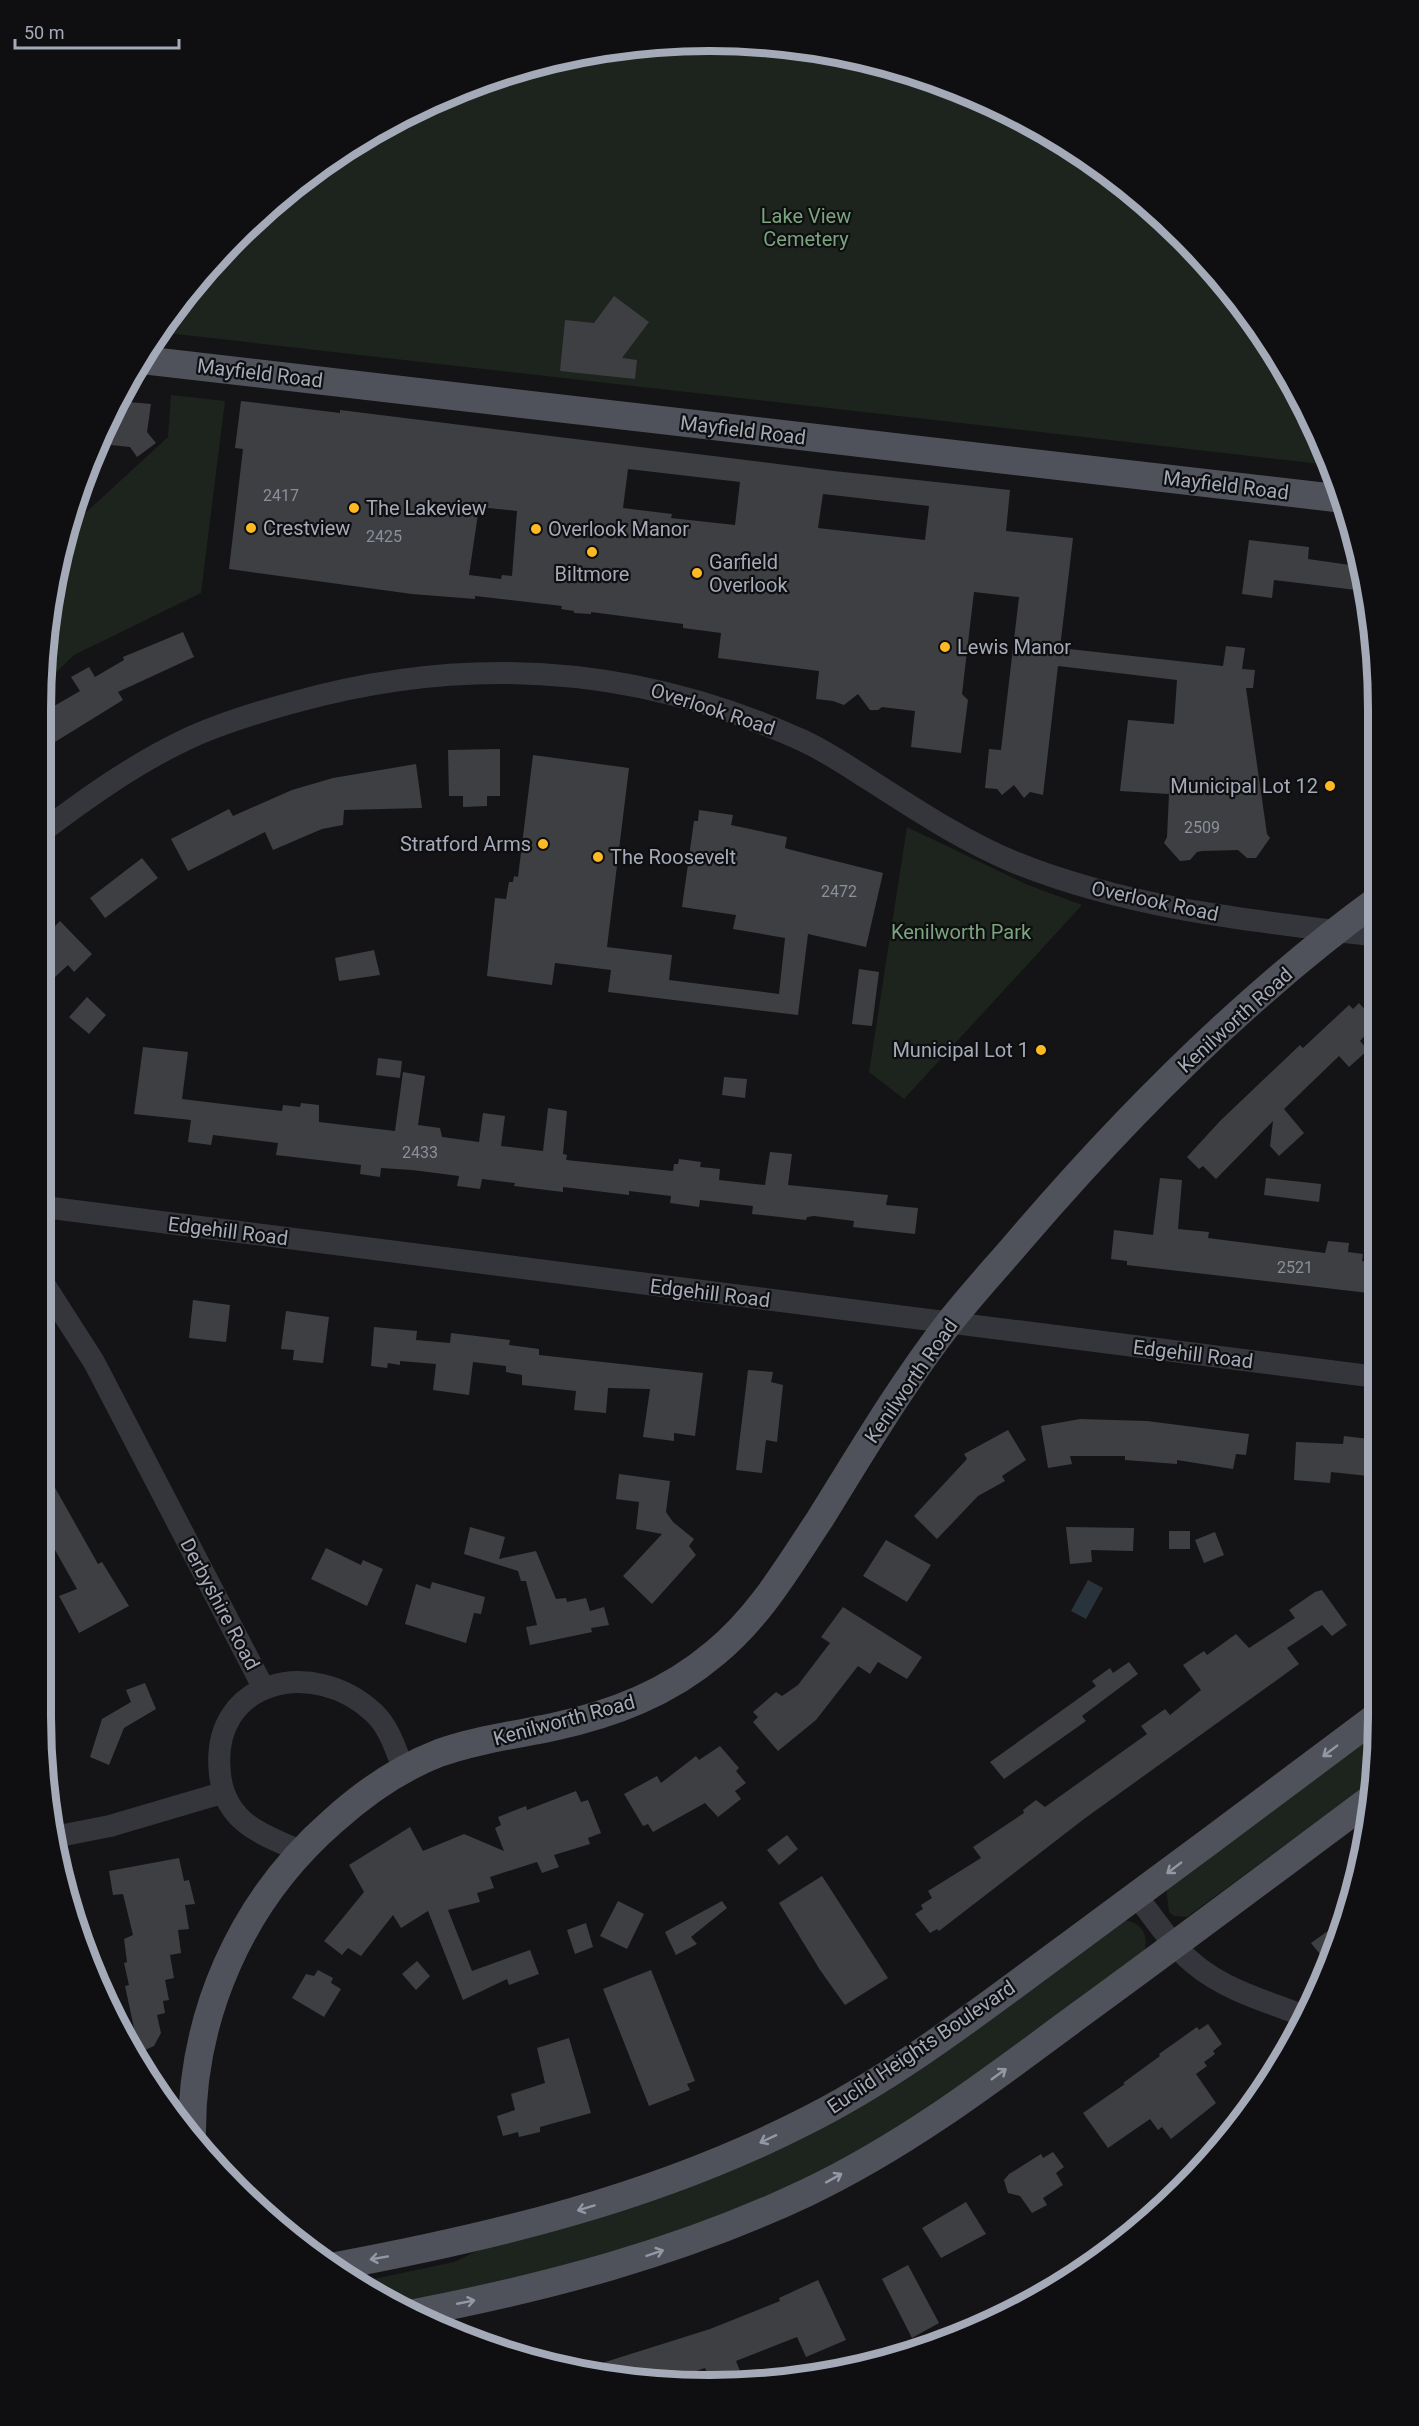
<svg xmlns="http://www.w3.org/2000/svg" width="1419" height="2426" font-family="Roboto,sans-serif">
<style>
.green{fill:#1c241d}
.water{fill:#29333b}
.building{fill:#3e3f43;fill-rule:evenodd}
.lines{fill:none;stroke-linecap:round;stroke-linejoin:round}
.minor{stroke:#35363b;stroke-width:22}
.major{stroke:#50525b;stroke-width:28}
.oneway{stroke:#9398a5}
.poi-dot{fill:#ffba23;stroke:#0f0f11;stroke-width:2}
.labels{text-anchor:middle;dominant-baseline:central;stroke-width:4.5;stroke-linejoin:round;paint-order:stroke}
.number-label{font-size:16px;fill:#8a8f9a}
.park-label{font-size:20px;fill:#7aa47d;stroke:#0f0f11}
.street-label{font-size:20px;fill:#a4aab7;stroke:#0f0f11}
.poi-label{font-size:20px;fill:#a4aab7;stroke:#0f0f11;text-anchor:start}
.rim{fill:none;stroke:#a4aab7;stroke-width:8}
</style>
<rect width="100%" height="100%" fill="#141416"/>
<!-- green -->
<path class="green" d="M 709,41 L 840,53 L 965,91 L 1081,153 L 1183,237 L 1289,375 L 1330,465 L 158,332 L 236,237 L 338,153 L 453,92 L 579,53 Z
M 171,395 L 225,401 L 201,593 L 74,655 L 42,686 L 42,665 L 69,528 L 168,437 Z
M 907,827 L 1028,885 L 1082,905 L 904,1099 L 869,1072 Z
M 1377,1729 L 1377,1761 L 1373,1780 L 1187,1917 L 1174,1916 L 1169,1912 L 1166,1887 Z
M 1122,1920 C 1141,1922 1148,1932 1145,1950 C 1065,2010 986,2070 901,2124 C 881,2137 861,2152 840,2163 C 701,2237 544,2275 390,2303 L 355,2283 L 454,2262 L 481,2249 L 673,2192 Z"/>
<!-- water -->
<path class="water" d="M 1088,1580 L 1103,1588 L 1086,1619 L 1071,1611 Z"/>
<!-- building -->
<path class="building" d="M 614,296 L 649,322 L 622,358 L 637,360 L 635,379 L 560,371 L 565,320 L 594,323 Z
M 241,401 L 340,413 L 340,410 L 834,471 L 1010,490 L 1006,531 L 1073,538 L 1060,648 L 1223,666 L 1226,646 L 1245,648 L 1242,669 L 1255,670 L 1253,688 L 1246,688 L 1267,834 L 1270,838 L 1256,858 L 1247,858 L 1238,850 L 1202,851 L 1197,852 L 1190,860 L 1180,861 L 1164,843 L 1167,837 L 1169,794 L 1120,791 L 1128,720 L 1174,724 L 1177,680 L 1058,666 L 1043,795 L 1030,792 L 1024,798 L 1014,785 L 1002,795 L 997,789 L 985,788 L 989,749 L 1001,750 L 1019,597 L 974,592 L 962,694 L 968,700 L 961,753 L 911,747 L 915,711 L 882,707 L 878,710 L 870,710 L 858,694 L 844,705 L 833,701 L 816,699 L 819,671 L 718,658 L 721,633 L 683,628 L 683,624 L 591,612 L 591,614 L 574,613 L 574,611 L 561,609 L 562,606 L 475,596 L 475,599 L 412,594 L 229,569 L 243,449 L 235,448 ZM 628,469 L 740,482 L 735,525 L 671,518 L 672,514 L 623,508 ZM 823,494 L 929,506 L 925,540 L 818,528 ZM 479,507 L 517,511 L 512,576 L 502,575 L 501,579 L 469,575 Z
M 129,402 L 151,404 L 147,432 L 156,443 L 137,457 L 130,447 L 101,444 L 121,403 Z
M 1249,540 L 1309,547 L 1308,559 L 1357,566 L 1356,590 L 1274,580 L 1272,598 L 1242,594 Z
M 183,632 L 194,657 L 118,692 L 123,700 L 42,750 L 42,713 L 80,691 L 71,677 L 89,667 L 95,677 L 124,660 L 123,657 Z
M 500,749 L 500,796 L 487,796 L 487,806 L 463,807 L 463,796 L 449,796 L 448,750 Z
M 533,755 L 629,768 L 607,947 L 672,955 L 669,980 L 779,994 L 785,938 L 733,929 L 736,915 L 682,907 L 694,821 L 698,821 L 699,810 L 733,815 L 731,825 L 787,837 L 785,848 L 788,849 L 883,873 L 866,947 L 808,934 L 798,1015 L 608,992 L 611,970 L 555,963 L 552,985 L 487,976 L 495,898 L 506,899 L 509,882 L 513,882 L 514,876 L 518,877 Z
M 416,764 L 422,808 L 344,810 L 343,825 L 322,829 L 273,850 L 265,832 L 188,871 L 171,839 L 229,809 L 233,816 L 292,790 L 333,778 Z
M 142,858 L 158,878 L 105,918 L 90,898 Z
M 60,921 L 92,954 L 74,972 L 68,965 L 43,988 L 43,938 Z
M 374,950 L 380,975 L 339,981 L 335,958 Z
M 859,969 L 879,972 L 872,1026 L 852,1024 Z
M 87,997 L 106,1015 L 89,1034 L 69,1017 Z
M 1359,1003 L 1377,1023 L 1360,1041 L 1368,1050 L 1349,1067 L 1339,1056 L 1284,1109 L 1304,1133 L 1279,1156 L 1270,1146 L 1273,1121 L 1216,1179 L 1203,1166 L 1199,1169 L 1187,1157 L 1220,1121 L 1300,1045 L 1303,1048 L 1349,1005 L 1353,1009 Z
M 143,1047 L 188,1052 L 182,1099 L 282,1111 L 283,1105 L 300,1107 L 301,1103 L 319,1105 L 319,1122 L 395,1131 L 403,1072 L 425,1076 L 418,1125 L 440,1128 L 442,1137 L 479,1142 L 483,1113 L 505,1116 L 501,1146 L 543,1151 L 548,1108 L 567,1111 L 563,1154 L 567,1155 L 566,1160 L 673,1171 L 674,1164 L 678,1164 L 679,1159 L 701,1162 L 700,1167 L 720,1169 L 719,1180 L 765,1185 L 770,1152 L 792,1154 L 788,1185 L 888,1195 L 886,1205 L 918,1208 L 915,1234 L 853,1227 L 854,1221 L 814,1216 L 807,1217 L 806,1220 L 752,1214 L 753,1206 L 700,1200 L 699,1207 L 670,1203 L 671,1196 L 629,1191 L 629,1195 L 563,1187 L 563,1192 L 514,1186 L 515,1183 L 482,1179 L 480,1189 L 457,1186 L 459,1176 L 412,1170 L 381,1168 L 380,1177 L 360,1174 L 361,1165 L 276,1155 L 278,1143 L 213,1135 L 211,1145 L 188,1142 L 191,1120 L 134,1114 Z
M 378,1058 L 402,1061 L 400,1078 L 376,1075 Z
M 724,1077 L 747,1079 L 745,1098 L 722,1095 Z
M 1160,1178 L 1182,1180 L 1178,1229 L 1209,1232 L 1208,1238 L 1325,1253 L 1328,1241 L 1349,1243 L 1348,1252 L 1363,1254 L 1362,1261 L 1377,1263 L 1377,1294 L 1127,1265 L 1127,1261 L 1111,1259 L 1114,1230 L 1153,1235 Z
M 1266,1178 L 1321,1184 L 1319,1202 L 1264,1195 Z
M 193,1300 L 230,1305 L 226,1342 L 189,1338 Z
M 286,1311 L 329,1317 L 323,1363 L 293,1360 L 294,1350 L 281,1349 Z
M 374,1327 L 417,1331 L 416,1340 L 450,1343 L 451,1333 L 510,1340 L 509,1345 L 539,1349 L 539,1355 L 703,1373 L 695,1436 L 674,1433 L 674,1441 L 643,1437 L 650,1389 L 608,1388 L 606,1413 L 574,1410 L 576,1391 L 522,1385 L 522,1375 L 506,1372 L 506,1366 L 473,1362 L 469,1395 L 433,1390 L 436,1364 L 400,1361 L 400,1365 L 388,1363 L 387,1368 L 371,1366 Z
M 748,1370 L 773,1372 L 771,1382 L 783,1385 L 777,1442 L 766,1440 L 762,1473 L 736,1470 Z
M 1080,1419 L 1147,1421 L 1249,1434 L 1246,1455 L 1236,1454 L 1233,1469 L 1177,1460 L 1177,1464 L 1125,1460 L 1125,1456 L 1070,1456 L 1072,1464 L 1048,1468 L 1041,1426 Z
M 1008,1430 L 1026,1460 L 1002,1476 L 1005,1481 L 978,1496 L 937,1539 L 914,1516 L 967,1459 L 964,1454 Z
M 1344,1436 L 1377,1440 L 1377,1477 L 1331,1472 L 1330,1483 L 1294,1480 L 1296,1442 L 1343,1444 Z
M 45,1470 L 98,1564 L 102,1562 L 129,1606 L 79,1633 L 59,1596 L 77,1589 L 55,1550 L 51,1552 L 45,1542 Z
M 619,1474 L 670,1481 L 666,1512 L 673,1522 L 694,1539 L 689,1546 L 696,1555 L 652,1604 L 623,1576 L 662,1534 L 636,1529 L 639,1502 L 616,1499 Z
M 470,1527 L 505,1537 L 499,1559 L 536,1551 L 556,1599 L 566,1598 L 567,1602 L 586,1598 L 590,1611 L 604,1607 L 609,1625 L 591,1628 L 592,1632 L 530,1645 L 526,1627 L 537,1625 L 526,1581 L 521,1581 L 518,1571 L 464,1554 Z
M 1066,1527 L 1134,1528 L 1133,1551 L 1091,1550 L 1092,1562 L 1070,1564 Z
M 1169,1531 L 1190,1531 L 1190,1549 L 1169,1549 Z
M 1215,1532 L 1224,1555 L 1204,1563 L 1195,1540 Z
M 886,1540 L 931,1565 L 907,1602 L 863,1576 Z
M 326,1548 L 361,1565 L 363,1560 L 383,1569 L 367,1606 L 311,1579 Z
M 432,1582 L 485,1597 L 481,1614 L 474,1613 L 466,1643 L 405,1624 L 416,1584 L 430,1589 Z
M 1322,1590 L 1347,1625 L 1332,1636 L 1322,1625 L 1287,1648 L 1299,1664 L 1084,1819 L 939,1931 L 937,1929 L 930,1933 L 915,1914 L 923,1909 L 921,1905 L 932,1898 L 928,1891 L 981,1858 L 973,1847 L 1024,1813 L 1023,1810 L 1036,1800 L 1045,1807 L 1147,1734 L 1141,1726 L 1165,1709 L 1170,1715 L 1201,1690 L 1183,1665 L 1204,1651 L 1207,1655 L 1236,1634 L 1249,1648 L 1295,1618 L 1289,1610 L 1315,1592 Z
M 843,1607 L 922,1657 L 907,1679 L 878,1662 L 870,1674 L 858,1666 L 816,1720 L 778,1751 L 753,1722 L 758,1717 L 753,1712 L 776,1692 L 782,1696 L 798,1685 L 830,1643 L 821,1637 Z
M 1129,1662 L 1138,1674 L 1082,1716 L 1086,1721 L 1004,1779 L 990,1762 L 1096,1686 L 1092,1681 L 1110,1668 L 1113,1673 Z
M 145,1683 L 156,1709 L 124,1728 L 109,1765 L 90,1757 L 102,1719 L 131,1702 L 126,1690 Z
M 720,1746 L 739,1768 L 736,1771 L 746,1783 L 735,1791 L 741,1799 L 718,1817 L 705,1803 L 653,1832 L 648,1824 L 643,1826 L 624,1794 L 657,1776 L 661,1783 L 696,1756 L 699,1760 Z
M 576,1791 L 581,1802 L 588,1800 L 601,1833 L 588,1838 L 590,1844 L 554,1855 L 559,1867 L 542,1873 L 537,1862 L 490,1877 L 494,1888 L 477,1893 L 480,1902 L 448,1910 L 472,1971 L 530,1950 L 539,1974 L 509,1985 L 507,1979 L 463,2000 L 428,1911 L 401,1928 L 393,1915 L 361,1956 L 348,1948 L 342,1955 L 324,1941 L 364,1892 L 349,1865 L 410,1827 L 423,1851 L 464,1834 L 504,1851 L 495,1828 L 501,1825 L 498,1817 L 526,1806 L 527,1810 Z
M 787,1835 L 798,1849 L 779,1865 L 767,1850 Z
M 179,1858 L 184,1881 L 189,1880 L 195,1904 L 185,1905 L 189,1929 L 178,1930 L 181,1953 L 170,1955 L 174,1978 L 165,1980 L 169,2000 L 163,2001 L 165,2013 L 157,2015 L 161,2033 L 154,2046 L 145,2050 L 137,2042 L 125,1986 L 129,1985 L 124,1963 L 127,1962 L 124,1939 L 133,1935 L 123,1894 L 113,1895 L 109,1871 Z
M 822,1876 L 888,1978 L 845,2005 L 820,1970 L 779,1903 Z
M 618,1901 L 644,1914 L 627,1949 L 600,1936 Z
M 722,1901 L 727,1908 L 691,1937 L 697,1944 L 676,1955 L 665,1932 Z
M 1346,1918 L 1343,1932 L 1327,1963 L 1311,1943 Z
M 586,1923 L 593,1947 L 575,1954 L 567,1930 Z
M 417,1961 L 430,1976 L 416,1990 L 402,1974 Z
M 318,1970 L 333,1978 L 331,1983 L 341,1989 L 324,2017 L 292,1998 L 306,1974 L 314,1976 Z
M 651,1970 L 695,2081 L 687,2084 L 690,2090 L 649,2106 L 603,1989 Z
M 1208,2024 L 1222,2044 L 1213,2051 L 1215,2054 L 1204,2062 L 1207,2066 L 1196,2074 L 1216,2103 L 1171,2139 L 1162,2127 L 1158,2130 L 1150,2119 L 1108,2148 L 1083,2113 L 1125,2084 L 1123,2083 L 1160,2056 L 1159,2054 L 1197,2027 L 1199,2030 Z
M 569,2038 L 591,2113 L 540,2127 L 540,2132 L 519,2137 L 518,2132 L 503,2136 L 497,2116 L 515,2110 L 511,2094 L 545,2083 L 537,2048 Z
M 1053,2152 L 1064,2167 L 1056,2173 L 1063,2185 L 1043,2198 L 1047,2205 L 1032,2213 L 1020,2196 L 1008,2193 L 1004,2180 L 1009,2174 L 1041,2154 L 1043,2158 Z
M 966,2202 L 986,2234 L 941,2258 L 922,2228 Z
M 908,2265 L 939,2323 L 912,2338 L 882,2279 Z
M 818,2280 L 846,2340 L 806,2357 L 797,2337 L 736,2361 L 743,2378 L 730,2384 L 712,2385 L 705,2368 L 669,2380 L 583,2369 L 710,2329 L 780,2301 L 779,2298 Z"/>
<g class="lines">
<!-- minor -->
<path class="minor" d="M 43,831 C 88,797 136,763 187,739 C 221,723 258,712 295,702 C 467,654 634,665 797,738 C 821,748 843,763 865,777 C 914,808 961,840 1014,862 C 1130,909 1254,921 1377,936
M 44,1207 L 1377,1377
M 44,1284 L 94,1362 L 263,1687
M 54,1837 L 110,1826 L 222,1793
M 300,1851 C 283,1843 262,1836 247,1824 C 230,1811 222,1794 220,1774 C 209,1679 314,1656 374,1713 C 390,1728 396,1751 404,1770
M 1136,1895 C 1154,1918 1171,1945 1193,1963 C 1223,1989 1265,2001 1302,2015"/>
<!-- major -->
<path class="major" d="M 142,360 L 1344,499
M 192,2139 C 190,2017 241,1901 333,1821 C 364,1793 400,1768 439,1753 C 476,1740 515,1735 553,1727 C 613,1714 668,1693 715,1653 C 760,1616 788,1567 820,1519 C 861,1453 901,1385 949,1323 C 971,1295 996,1268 1019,1241 C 1126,1116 1244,997 1377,900
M 331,2267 C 493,2237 654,2198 802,2123 C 897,2076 982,2009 1068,1946 C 1171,1870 1275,1793 1377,1716
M 409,2314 C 545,2288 679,2253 806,2193 C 903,2147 989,2082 1075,2018 C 1174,1946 1271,1873 1369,1800"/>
</g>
<!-- one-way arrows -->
<defs><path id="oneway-shaft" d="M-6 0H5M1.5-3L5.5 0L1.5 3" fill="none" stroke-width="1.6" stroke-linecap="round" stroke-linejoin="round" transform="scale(1.5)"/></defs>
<g class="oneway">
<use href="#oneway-shaft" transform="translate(1330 1751) rotate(143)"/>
<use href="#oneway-shaft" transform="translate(1174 1868) rotate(143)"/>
<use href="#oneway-shaft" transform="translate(999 2074) rotate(-36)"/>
<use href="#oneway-shaft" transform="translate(768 2139) rotate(155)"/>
<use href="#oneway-shaft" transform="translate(834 2178) rotate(-29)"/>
<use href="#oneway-shaft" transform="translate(586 2208) rotate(163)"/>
<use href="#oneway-shaft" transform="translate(655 2253) rotate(-19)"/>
<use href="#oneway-shaft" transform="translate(379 2258) rotate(170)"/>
<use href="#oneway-shaft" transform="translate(466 2302) rotate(-11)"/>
</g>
<!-- markers -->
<g class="poi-dot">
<circle cx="354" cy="508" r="6"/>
<circle cx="251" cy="528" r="6"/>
<circle cx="536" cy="529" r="6"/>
<circle cx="592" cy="552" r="6"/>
<circle cx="697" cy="573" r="6"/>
<circle cx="945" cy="647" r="6"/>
<circle cx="1330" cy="786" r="6"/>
<circle cx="543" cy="844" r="6"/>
<circle cx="598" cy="857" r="6"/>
<circle cx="1041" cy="1050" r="6"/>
</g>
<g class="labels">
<!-- number labels -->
<g class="number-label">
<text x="281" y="495">2417</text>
<text x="384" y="536">2425</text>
<text x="1202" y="827">2509</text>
<text x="839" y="891">2472</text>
<text x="420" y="1152">2433</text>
<text x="1295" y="1267">2521</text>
</g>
<!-- park labels -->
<g class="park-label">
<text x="806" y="216">Lake View<tspan x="806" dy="23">Cemetery</tspan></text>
<text x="961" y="932">Kenilworth Park</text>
</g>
<!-- street labels -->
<g class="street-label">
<text transform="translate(260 373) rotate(7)">Mayfield Road</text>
<text transform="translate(743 430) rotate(7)">Mayfield Road</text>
<text transform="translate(1226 485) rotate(7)">Mayfield Road</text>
<text transform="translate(713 709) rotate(18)">Overlook Road</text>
<text transform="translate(1155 901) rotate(12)">Overlook Road</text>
<text transform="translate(1235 1020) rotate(-42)">Kenilworth Road</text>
<text transform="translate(228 1231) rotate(7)">Edgehill Road</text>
<text transform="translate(710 1293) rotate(7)">Edgehill Road</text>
<text transform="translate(1193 1354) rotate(7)">Edgehill Road</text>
<text transform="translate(911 1381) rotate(-55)">Kenilworth Road</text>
<text transform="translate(220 1604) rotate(62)">Derbyshire Road</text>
<text transform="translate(564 1720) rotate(-15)">Kenilworth Road</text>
<text transform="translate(921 2047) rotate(-34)">Euclid Heights Boulevard</text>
</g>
<!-- poi labels -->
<g class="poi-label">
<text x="366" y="508">The Lakeview</text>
<text x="263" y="528">Crestview</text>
<text x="548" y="529">Overlook Manor</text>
<text x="709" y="562">Garfield<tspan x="709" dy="23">Overlook</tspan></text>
<text x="592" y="574" text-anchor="middle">Biltmore</text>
<text x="957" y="647">Lewis Manor</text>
<text x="1318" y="786" text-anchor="end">Municipal Lot 12</text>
<text x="531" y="844" text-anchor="end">Stratford Arms</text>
<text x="610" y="857">The Roosevelt</text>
<text x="1029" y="1050" text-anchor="end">Municipal Lot 1</text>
</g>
</g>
<!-- crop -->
<path d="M0 0H1419V2426H0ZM709 51H710A658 658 0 0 1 1368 709V1717A658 658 0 0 1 710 2375H709A658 658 0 0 1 51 1717V709A658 658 0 0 1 709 51Z" fill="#0f0f11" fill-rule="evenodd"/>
<path class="rim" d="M709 51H710A658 658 0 0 1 1368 709V1717A658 658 0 0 1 710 2375H709A658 658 0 0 1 51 1717V709A658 658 0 0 1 709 51Z"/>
<!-- scale -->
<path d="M15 39v9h164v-9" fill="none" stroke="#a4aab7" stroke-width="3"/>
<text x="24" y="39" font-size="18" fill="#a4aab7" stroke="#0f0f11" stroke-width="4.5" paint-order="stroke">50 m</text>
</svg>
